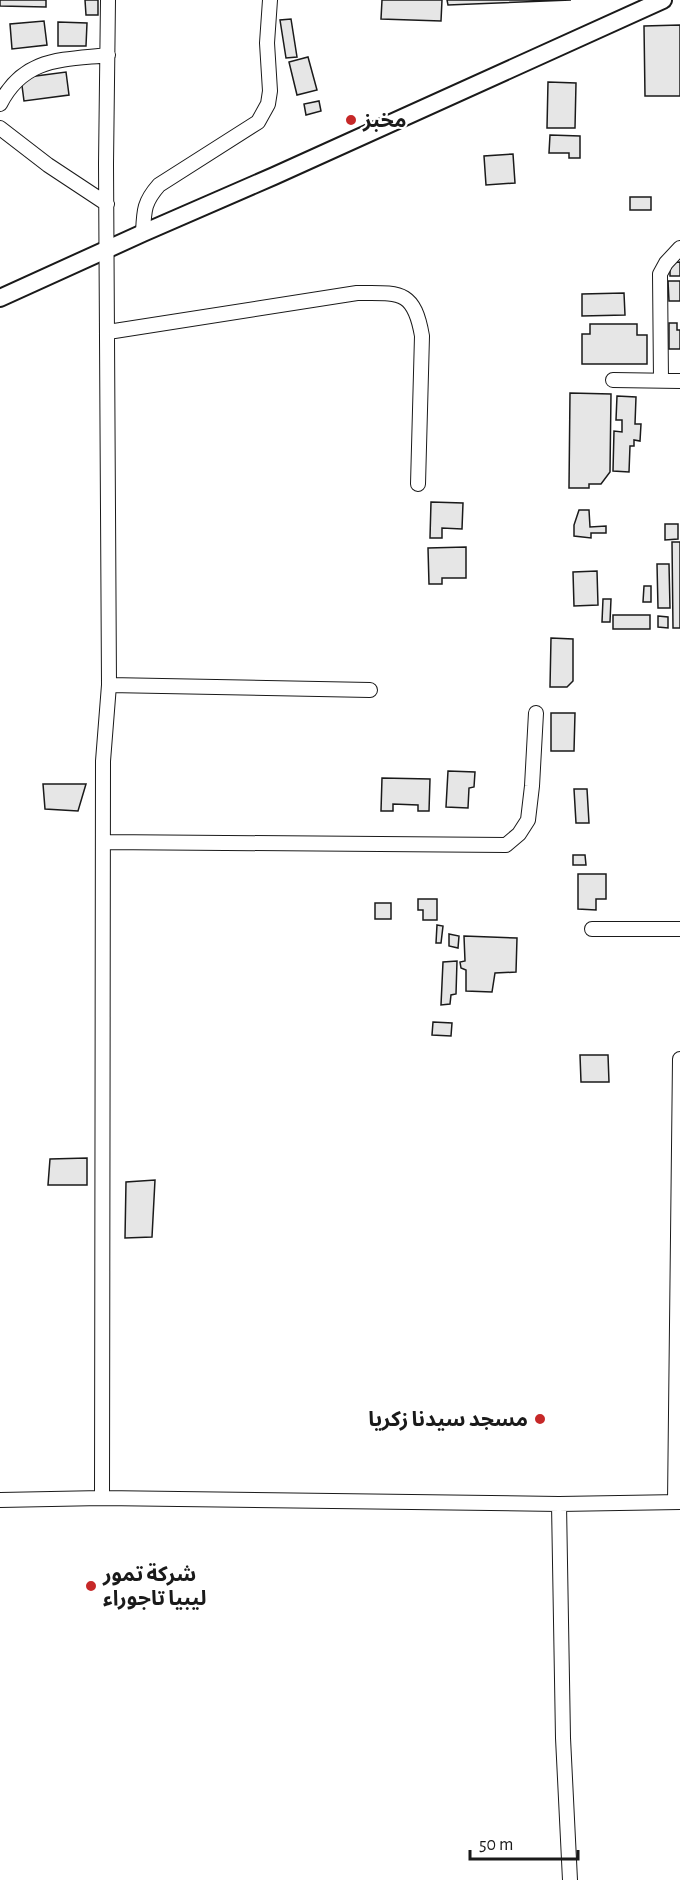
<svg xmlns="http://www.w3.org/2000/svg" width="680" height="1880" font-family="'Alegreya Sans','Noto Sans Arabic',sans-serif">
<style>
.building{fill:#e6e6e6;stroke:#1a1a1a;stroke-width:1.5}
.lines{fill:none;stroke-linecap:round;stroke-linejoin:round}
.minor-casing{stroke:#1a1a1a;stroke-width:16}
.tertiary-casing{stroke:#1a1a1a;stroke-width:20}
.minor{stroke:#fff;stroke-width:14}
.tertiary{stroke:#fff;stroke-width:16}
.poi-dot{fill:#c62828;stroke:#fff;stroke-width:2}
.labels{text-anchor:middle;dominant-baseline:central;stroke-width:4.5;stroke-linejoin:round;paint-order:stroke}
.poi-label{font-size:21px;font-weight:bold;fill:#1a1a1a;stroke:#fff;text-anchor:start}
</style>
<rect width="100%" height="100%" fill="#fff"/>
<!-- building -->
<path class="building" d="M 0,0 L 46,0 L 46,7 L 0,6 Z
M 85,0 L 98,0 L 98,15 L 86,15 Z
M 382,0 L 442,0 L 441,21 L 381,19 Z
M 447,0 L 571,0 L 448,5 Z
M 291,19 L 297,57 L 286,58 L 280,20 Z
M 44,21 L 47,45 L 12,49 L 10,24 Z
M 58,22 L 87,23 L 86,46 L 58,46 Z
M 680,25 L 680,96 L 645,96 L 644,26 Z
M 308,57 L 317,90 L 297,95 L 289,62 Z
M 66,72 L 69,95 L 24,101 L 21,78 Z
M 548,82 L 576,83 L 575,128 L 547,128 Z
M 319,101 L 321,111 L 306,115 L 304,104 Z
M 550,135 L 580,136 L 580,158 L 569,158 L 569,153 L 549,153 Z
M 513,154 L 515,183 L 486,185 L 484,156 Z
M 630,197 L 651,197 L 651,210 L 630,210 Z
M 680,262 L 680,276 L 670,276 L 670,263 Z
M 668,281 L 680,281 L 680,301 L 669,301 Z
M 624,293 L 625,315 L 582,316 L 582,294 Z
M 669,323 L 677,323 L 677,330 L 680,330 L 680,349 L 669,349 Z
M 590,324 L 637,324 L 637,335 L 647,335 L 647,364 L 582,364 L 582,334 L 590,334 Z
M 570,393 L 611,394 L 610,472 L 601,484 L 589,484 L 589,488 L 569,488 Z
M 617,396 L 636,397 L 635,424 L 641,424 L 640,441 L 634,440 L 634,446 L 630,446 L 629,472 L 613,471 L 614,431 L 622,432 L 622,420 L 616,420 Z
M 431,502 L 463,503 L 462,529 L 442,528 L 442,538 L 430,538 Z
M 579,510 L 589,510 L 590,527 L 606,526 L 606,533 L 591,533 L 591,538 L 574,536 L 574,525 Z
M 665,524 L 678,524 L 678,539 L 665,540 Z
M 672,542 L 680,542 L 680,628 L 673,628 Z
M 466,547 L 466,578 L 442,578 L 442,584 L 429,584 L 428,548 Z
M 657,564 L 669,564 L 670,608 L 658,608 Z
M 597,571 L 598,605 L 574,606 L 573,572 Z
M 644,586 L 651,586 L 651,602 L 643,602 Z
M 603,599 L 611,599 L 610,622 L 602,622 Z
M 613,615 L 650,615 L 650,629 L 613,629 Z
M 658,616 L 668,617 L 668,628 L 658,627 Z
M 551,638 L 573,639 L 573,681 L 567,687 L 550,687 Z
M 551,713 L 575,713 L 574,751 L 551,751 Z
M 448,771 L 475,772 L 474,787 L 469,788 L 468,808 L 446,807 Z
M 382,778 L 430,779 L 429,811 L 418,811 L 418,805 L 393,804 L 393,811 L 381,811 Z
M 43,784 L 86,784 L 78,811 L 45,809 Z
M 574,789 L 587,789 L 589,823 L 576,823 Z
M 573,855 L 585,855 L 586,865 L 573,865 Z
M 578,874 L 606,874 L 606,899 L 596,899 L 596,910 L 578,909 Z
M 418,899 L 437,899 L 437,920 L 423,920 L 423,910 L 418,910 Z
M 375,903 L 391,903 L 391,919 L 375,919 Z
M 437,925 L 443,926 L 441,943 L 436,943 Z
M 449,934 L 459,936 L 458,948 L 449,946 Z
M 464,936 L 517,938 L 516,972 L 495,973 L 492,992 L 466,991 L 466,970 L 461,968 L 460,962 L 465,961 Z
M 457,961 L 456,994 L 451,995 L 450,1004 L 441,1005 L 443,962 Z
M 433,1022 L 452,1023 L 451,1036 L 432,1035 Z
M 580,1055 L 608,1055 L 609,1082 L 581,1082 Z
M 87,1158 L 87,1185 L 48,1185 L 50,1159 Z
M 155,1180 L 152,1237 L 125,1238 L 126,1182 Z"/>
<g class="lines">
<defs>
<path id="minor" d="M 0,104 C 24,57 62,60 108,55
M 0,128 L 48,165 L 107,204
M 143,233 C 144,210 144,202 159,185 L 258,122 L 268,104 L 270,91 L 267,43 L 270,0
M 108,332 L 357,293 C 399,293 414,289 422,336 L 418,484
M 613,380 L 680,381
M 661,380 L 660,274 L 666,263 L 680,248
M 109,685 L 370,690
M 103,842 L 506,845 L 519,834 L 528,820 L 532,786 L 536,713
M 592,929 L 680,929
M 102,1498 L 103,761 L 109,685 L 106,164 L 108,0
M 0,1500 L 102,1498 L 559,1504 L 680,1502
M 675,1502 L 680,1059
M 559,1504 L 563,1738 L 570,1880"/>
<path id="tertiary" d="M 0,298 L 143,233 L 274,176 L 663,0"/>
</defs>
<!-- minor casing -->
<use href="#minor" class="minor-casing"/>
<!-- tertiary casing -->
<use href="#tertiary" class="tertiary-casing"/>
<!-- minor -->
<use href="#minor" class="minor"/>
<!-- tertiary -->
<use href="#tertiary" class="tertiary"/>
</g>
<!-- markers -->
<g class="poi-dot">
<circle cx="351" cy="120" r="6"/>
<circle cx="540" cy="1419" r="6"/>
<circle cx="91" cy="1586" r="6"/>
</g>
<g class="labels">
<!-- poi labels -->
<g class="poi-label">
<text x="363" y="120">مخبز</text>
<text x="528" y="1419" text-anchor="end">مسجد سيدنا زكريا</text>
<text x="103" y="1574">شركة تمور<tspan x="103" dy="24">ليبيا تاجوراء</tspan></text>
</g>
</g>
<!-- scale -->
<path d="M470 1850v9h108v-9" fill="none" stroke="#1a1a1a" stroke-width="3"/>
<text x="479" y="1850" font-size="18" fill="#1a1a1a" stroke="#ffffff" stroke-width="4.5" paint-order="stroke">50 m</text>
</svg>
